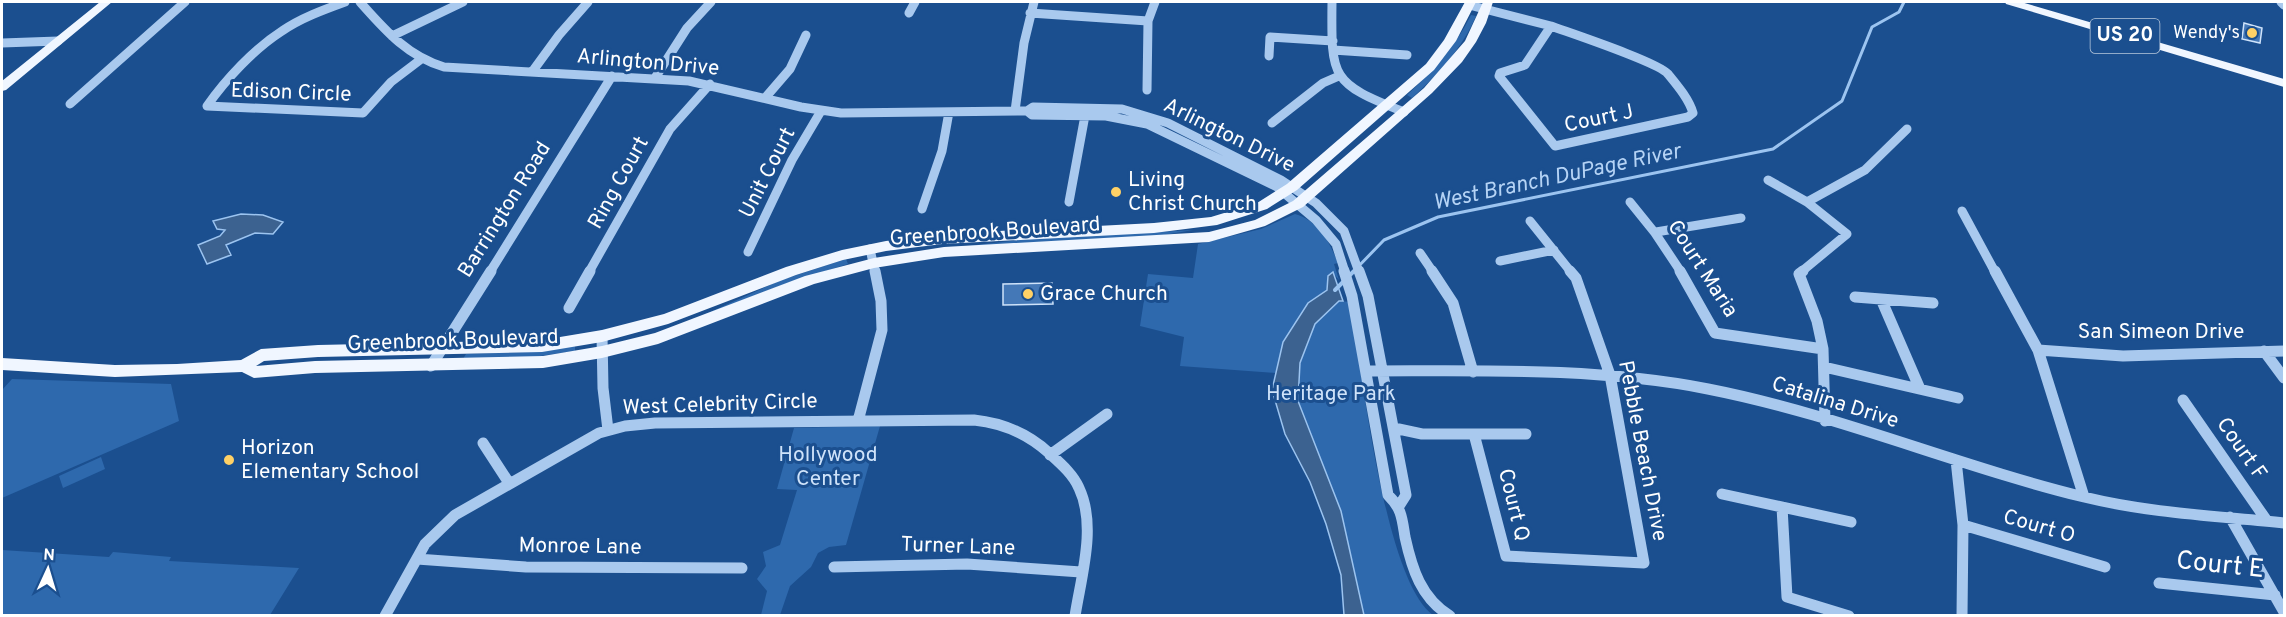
<svg xmlns="http://www.w3.org/2000/svg" width="2286" height="617" font-family="Overpass,sans-serif">
<style>
.green{fill:#2e69ad}
.water{fill:#3c6290;stroke:#9cc4f0;stroke-width:1.5}
.lines{fill:none;stroke-linecap:round;stroke-linejoin:round}
.stream-far1{stroke:#9cc4f0;stroke-width:3}
.stream{stroke:#9cc4f0;stroke-width:4}
.building{fill:#4478b7;stroke:#cfe3fa;stroke-width:1.5}
.minor-far1{stroke:#a9c9ee;stroke-width:9}
.minor{stroke:#a9c9ee;stroke-width:11}
.major{fill:#f0f6ff;fill-rule:evenodd}
.poi-dot{fill:#ffd166;stroke:#1b4f8f;stroke-width:2}
.labels{text-anchor:middle;dominant-baseline:central;stroke-width:6;stroke-linejoin:round;paint-order:stroke}
.far-poi-label{font-size:18px;fill:#fff;stroke:#1b4f8f;text-anchor:end}
.shield{fill:#1b4f8f;stroke:#bbcadd;stroke-width:1.5}
.shield-label{font-size:20px;font-weight:bold;fill:#fff}
.street-label{font-size:21px;fill:#fff;stroke:#1b4f8f}
.poi-label{font-size:21px;fill:#fff;stroke:#1b4f8f;text-anchor:start}
.park-label{font-size:21px;fill:#cfe3fa;stroke:#1b4f8f}
.water-label{font-size:22px;font-style:italic;fill:#b5d3f5;stroke:#1b4f8f}
.near-street-label{font-size:26px;fill:#fff;stroke:#1b4f8f}
</style>
<rect width="100%" height="100%" fill="#1b4f8f"/>
<!-- green -->
<path class="green" d="M 1471,15 L 1476,16 C 1462,49 1438,74 1412,98 L 1407,95 C 1433,71 1455,47 1471,15 Z
M 1295,214 C 1319,221 1329,241 1338,263 L 1334,264 L 1339,280 L 1333,273 L 1328,276 L 1327,289 C 1297,312 1285,337 1276,373 L 1180,366 L 1184,337 L 1140,326 L 1148,274 L 1193,278 L 1198,244 L 1261,229 Z
M 1193,230 L 1164,235 L 958,247 L 1028,239 Z
M 846,259 L 848,264 L 790,282 L 699,317 L 781,280 Z
M 1339,301 L 1351,302 C 1361,366 1384,580 1433,615 L 1364,615 L 1341,512 L 1298,401 L 1300,364 L 1315,324 Z
M 575,346 L 575,351 L 533,357 L 463,359 L 466,354 L 528,352 Z
M 12,379 L 171,384 L 179,421 L 2,498 L 2,390 Z
M 880,426 L 846,545 L 829,547 L 818,553 L 811,567 L 790,586 L 780,615 L 761,615 L 767,591 L 757,579 L 766,566 L 763,552 L 780,545 L 797,490 L 777,489 L 794,428 Z
M 101,457 L 105,469 L 63,488 L 59,476 Z
M 2,550 L 109,557 L 113,552 L 171,557 L 169,561 L 299,568 L 270,615 L 2,615 Z"/>
<!-- water -->
<path class="water" d="M 241,214 L 263,215 L 283,222 L 273,234 L 255,233 L 226,245 L 231,255 L 207,264 L 198,245 L 220,236 L 225,230 L 217,229 L 213,221 Z
M 1333,272 L 1343,301 L 1339,301 L 1315,324 L 1300,363 L 1298,401 L 1341,511 L 1364,615 L 1344,615 L 1341,575 L 1326,524 L 1310,482 L 1285,434 L 1272,390 L 1283,342 L 1308,303 L 1327,290 L 1328,276 Z"/>
<g class="lines">
<!-- stream-far1 -->
<path class="stream-far1" d="M 1353,272 L 1384,240 L 1438,217 L 1773,149 L 1842,101 L 1872,27 L 1899,12 L 1904,2"/>
<!-- stream -->
<path class="stream" d="M 1335,290 L 1354,271"/>
</g>
<!-- building -->
<path class="building" d="M 2244,23 L 2262,28 L 2260,43 L 2242,39 Z
M 1052,283 L 1053,304 L 1003,305 L 1003,284 Z"/>
<g class="lines">
<!-- minor-far1 -->
<path class="minor-far1" d="M 345,2 C 323,10 301,18 282,31 C 254,49 226,79 207,106 L 363,113 L 391,82 L 420,60
M 360,2 C 385,30 407,56 444,67 L 689,81 L 801,107 L 841,113 L 1027,111 L 1032,115 L 1106,116 L 1147,124 L 1277,187 L 1316,220 L 1336,244 L 1345,272
M 1332,2 C 1331,79 1331,83 1404,112
M 2281,2 L 2284,5
M 1469,5 L 1551,26
M 909,13 L 915,2
M 1030,13 L 1148,21
M 1551,26 C 1570,33 1658,62 1668,74 C 1677,85 1689,99 1693,113 L 1688,117 L 1555,146 L 1499,76 L 1500,73 L 1525,65 Z
M 392,36 L 463,2
M 2,43 L 58,41
M 1333,50 L 1407,55
M 1269,56 L 1270,37 L 1333,41
M 532,72 L 559,35 L 588,2
M 655,78 L 687,28 L 711,2
M 1147,90 L 1148,21 L 1155,2
M 765,98 L 790,69 L 806,35
M 70,104 L 185,2
M 1015,111 L 1024,43 L 1034,2
M 1027,111 L 1033,107 L 1122,109 L 1168,123 L 1281,180 L 1316,203 L 1344,231 L 1359,272
M 1272,123 L 1323,83 L 1339,76
M 1768,180 L 1807,202 L 1847,234 L 1801,272
M 1069,202 L 1086,110
M 1630,202 L 1655,233 L 1681,272
M 1807,202 L 1865,170 L 1907,129
M 922,209 L 942,151 L 949,112
M 1962,211 L 1995,272
M 1530,221 L 1571,272
M 1656,232 L 1741,218
M 870,249 L 875,272
M 748,252 L 792,160 L 821,111
M 1420,253 L 1433,272
M 1500,261 L 1554,250
M 490,272 L 612,76
M 589,272 L 670,129 L 710,84"/>
<!-- minor -->
<path class="minor" d="M 1344,271 L 1352,296 L 1388,495 C 1402,509 1402,518 1405,537 C 1412,569 1421,598 1450,616
M 1359,271 L 1368,296 L 1406,495 L 1399,506
M 1432,271 L 1453,303 L 1473,372
M 1680,271 L 1715,333 L 1823,349
M 1803,271 L 1799,274 L 1817,321 L 1823,349 L 1825,421
M 1995,271 L 2038,350 L 2084,497
M 1855,297 L 1933,303
M 1881,299 L 1920,389
M 569,308 L 590,271
M 602,336 L 603,388 L 608,430
M 2038,350 L 2123,356 L 2284,351
M 2264,351 L 2284,378
M 431,366 L 491,271
M 1824,367 L 1958,398
M 1366,371 C 1480,371 1596,367 1708,389 C 1836,414 1957,466 2084,497 C 2149,513 2217,516 2284,523
M 2183,400 L 2267,521
M 858,421 L 882,330 L 881,301 L 875,271
M 1394,428 L 1422,434 L 1526,434
M 1474,434 L 1506,556 L 1644,563 L 1610,375 L 1576,278 L 1570,271
M 483,443 L 509,483
M 1050,455 L 1107,414
M 1956,460 L 1963,525 L 1962,616
M 1722,494 L 1851,522
M 1782,507 L 1787,597 L 1849,616
M 2230,517 L 2284,612
M 1963,525 L 2105,567
M 417,559 L 526,567 L 742,568
M 834,567 L 967,564 L 1081,572
M 2159,583 L 2275,595
M 385,616 L 425,544 L 455,515 L 599,433 L 625,426 L 655,423 L 974,420 C 1003,423 1027,433 1049,453 C 1060,463 1073,474 1079,488 C 1097,526 1081,577 1075,616"/>
<!-- major -->
<path class="major" d="M 100,2 L 112,2 L 6,90 L 2,91 L 2,81 Z
M 1465,2 L 1476,2 L 1456,41 L 1434,70 L 1297,190 L 1267,209 L 1217,225 L 1154,233 L 942,244 L 886,251 L 843,260 L 796,275 L 668,324 L 602,342 L 542,352 L 318,357 L 264,361 L 256,366 L 315,361 L 543,356 L 602,346 L 655,333 L 805,276 L 874,258 L 944,247 L 1209,232 L 1255,220 L 1293,201 L 1424,88 L 1465,41 L 1483,2 L 1493,2 L 1486,23 L 1476,42 L 1462,62 L 1432,93 L 1303,207 L 1265,226 L 1209,242 L 944,257 L 874,268 L 814,284 L 658,344 L 602,358 L 543,368 L 315,373 L 254,378 L 242,372 L 115,377 L 2,370 L 2,358 L 115,365 L 177,364 L 241,360 L 261,349 L 318,345 L 542,340 L 602,330 L 664,314 L 786,267 L 842,250 L 886,241 L 942,234 L 1154,223 L 1211,217 L 1257,203 L 1287,184 L 1426,64 L 1444,40 Z
M 2005,2 L 2021,2 L 2284,79 L 2284,87 L 2006,4 Z"/>
</g>
<!-- markers -->
<g class="poi-dot">
<circle cx="2252" cy="33" r="6"/>
<circle cx="1116" cy="192" r="6"/>
<circle cx="1028" cy="294" r="6"/>
<circle cx="229" cy="460" r="6"/>
</g>
<g class="labels">
<!-- far-poi labels -->
<g class="far-poi-label">
<text x="2240" y="33">Wendy's</text>
</g>
<!-- shield labels -->
<rect class="shield" x="2090.5" y="19" width="69" height="34" rx="4.5"/>
<g class="shield-label">
<text x="2125" y="36">US 20</text>
</g>
<!-- street labels -->
<g class="street-label">
<text transform="translate(648 63) rotate(5)">Arlington Drive</text>
<text transform="translate(291 93) rotate(2)">Edison Circle</text>
<text transform="translate(1599 119) rotate(-12)">Court J</text>
<text transform="translate(1229 136) rotate(26)">Arlington Drive</text>
<text transform="translate(768 173) rotate(-63)">Unit Court</text>
<text transform="translate(619 183) rotate(-61)">Ring Court</text>
<text transform="translate(505 210) rotate(-58)">Barrington Road</text>
<text transform="translate(995 232) rotate(-4)">Greenbrook Boulevard</text>
<text transform="translate(1702 269) rotate(57)">Court Maria</text>
<text x="2161" y="332">San Simeon Drive</text>
<text transform="translate(453 341) rotate(-2)">Greenbrook Boulevard</text>
<text transform="translate(1835 403) rotate(17)">Catalina Drive</text>
<text transform="translate(720 405) rotate(-2)">West Celebrity Circle</text>
<text transform="translate(2241 449) rotate(55)">Court F</text>
<text transform="translate(1642 451) rotate(79)">Pebble Beach Drive</text>
<text transform="translate(1513 505) rotate(76)">Court Q</text>
<text transform="translate(2039 527) rotate(16)">Court O</text>
<text transform="translate(580 547) rotate(1)">Monroe Lane</text>
<text transform="translate(958 547) rotate(2)">Turner Lane</text>
</g>
<!-- poi labels -->
<g class="poi-label">
<text x="1128" y="180">Living<tspan x="1128" dy="24">Christ Church</tspan></text>
<text x="1040" y="294">Grace Church</text>
<text x="241" y="448">Horizon<tspan x="241" dy="24">Elementary School</tspan></text>
</g>
<!-- park labels -->
<g class="park-label">
<text x="1331" y="394">Heritage Park</text>
<text x="828" y="455">Hollywood<tspan x="828" dy="24">Center</tspan></text>
</g>
<!-- water labels -->
<g class="water-label">
<text transform="translate(1557 178) rotate(-12)">West Branch DuPage River</text>
</g>
<!-- near-street labels -->
<g class="near-street-label">
<text transform="translate(2220 566) rotate(6)">Court E</text>
</g>
</g>
<!-- border -->
<rect width="2286" height="617" fill="none" stroke="#ffffff" stroke-width="6"/>
<!-- north arrow -->
<g transform="translate(48 569) rotate(4)" stroke="#1b4f8f" stroke-width="4.5" paint-order="stroke">
<path d="M0-4.5L10 22L0 15L-10 22Z" fill="#ffffff"/>
<text y="-9" font-size="16" font-weight="bold" text-anchor="middle" fill="#ffffff">N</text>
</g>
</svg>
